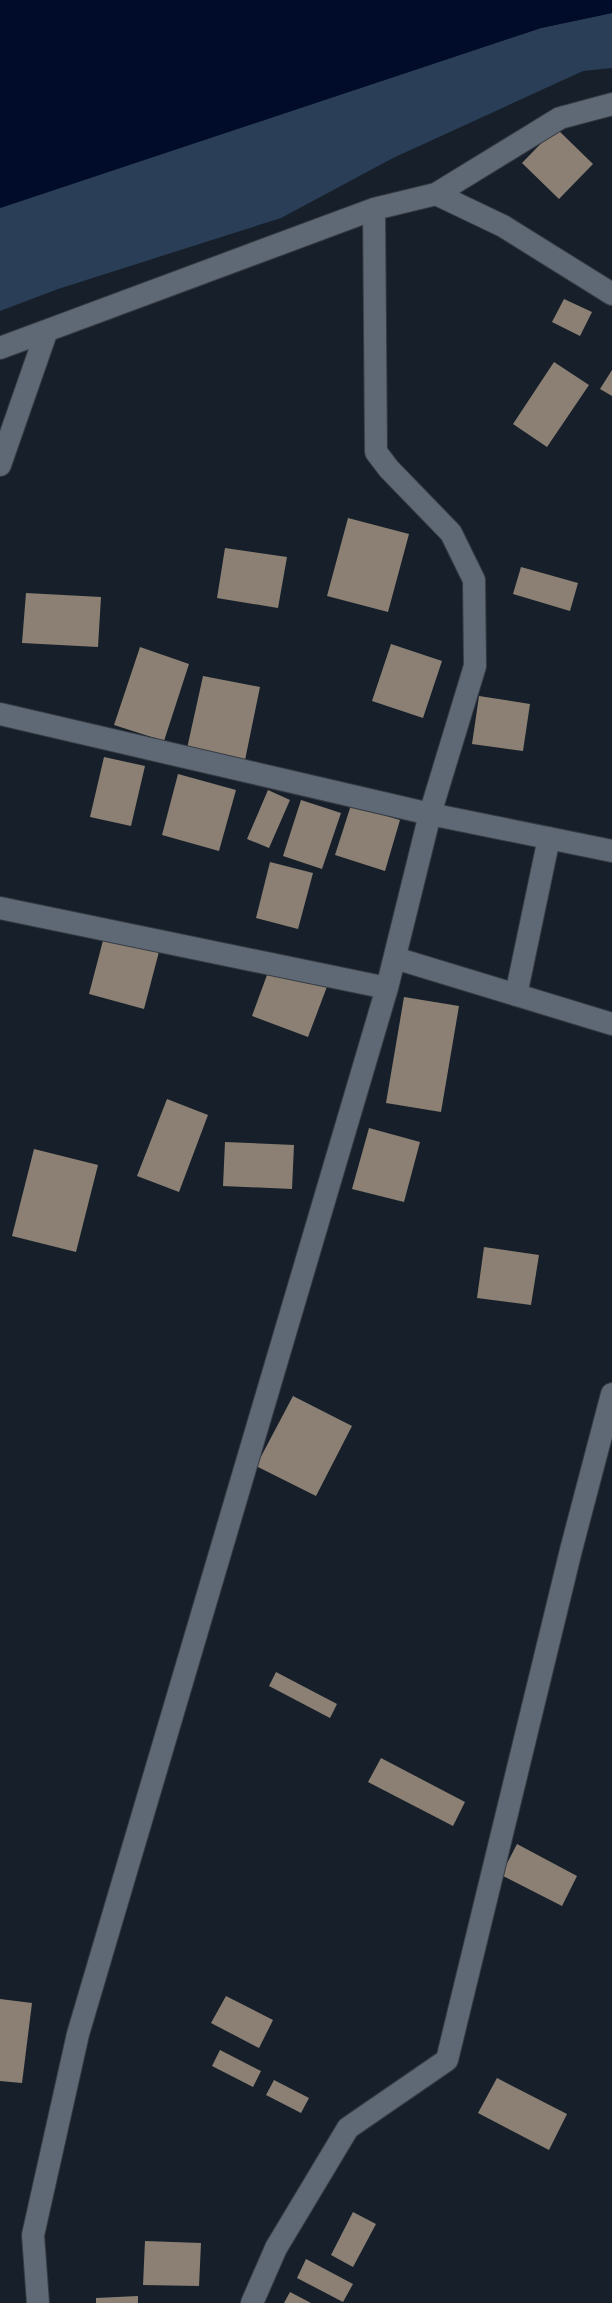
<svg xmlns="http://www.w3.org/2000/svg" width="612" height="2303" font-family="Quicksand,sans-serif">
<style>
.green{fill:#2a3f57}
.water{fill:#010c2a}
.building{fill:#8b8073}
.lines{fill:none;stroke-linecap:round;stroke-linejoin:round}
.street-casing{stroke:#363b44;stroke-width:24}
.street{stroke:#5e6975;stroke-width:22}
</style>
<rect width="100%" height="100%" fill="#17202a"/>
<!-- green -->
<path class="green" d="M 612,13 L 612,68 L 583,71 L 393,158 L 281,218 L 58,289 L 0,311 L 0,208 L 541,28 Z"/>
<!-- water -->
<path class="water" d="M 0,0 L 612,0 L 612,13 L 541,28 L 0,208 Z"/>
<!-- building -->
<path class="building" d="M 556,128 L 593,164 L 559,199 L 522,163 Z
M 564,299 L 592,312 L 580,336 L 552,322 Z
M 554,362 L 589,385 L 547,447 L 513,424 Z
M 612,370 L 612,396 L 600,389 Z
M 348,518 L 409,534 L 388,612 L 327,596 Z
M 225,548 L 287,557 L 278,608 L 217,598 Z
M 521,567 L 578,583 L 570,611 L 513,594 Z
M 26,593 L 101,597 L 98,647 L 22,643 Z
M 391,644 L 442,661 L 423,718 L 372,701 Z
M 140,647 L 189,664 L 164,741 L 114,725 Z
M 203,676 L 260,687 L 244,765 L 186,753 Z
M 479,696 L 530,704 L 523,751 L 472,744 Z
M 104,757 L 145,766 L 131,826 L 90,817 Z
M 178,774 L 236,790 L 219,851 L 162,835 Z
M 268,790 L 290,800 L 269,848 L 247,839 Z
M 301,800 L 341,813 L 322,869 L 283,856 Z
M 351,805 L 400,820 L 385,871 L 335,855 Z
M 270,862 L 313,873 L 298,929 L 256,918 Z
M 106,929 L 161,944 L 144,1009 L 89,994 Z
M 271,964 L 328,984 L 308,1037 L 252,1016 Z
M 404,997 L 459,1006 L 441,1112 L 386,1103 Z
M 167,1099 L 208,1115 L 179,1192 L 137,1176 Z
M 369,1128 L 420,1142 L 404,1202 L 352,1189 Z
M 225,1142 L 294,1145 L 292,1189 L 223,1186 Z
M 34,1149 L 98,1165 L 76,1252 L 12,1236 Z
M 484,1247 L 539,1255 L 531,1305 L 477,1298 Z
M 293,1396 L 352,1426 L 316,1496 L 256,1466 Z
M 276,1672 L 337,1704 L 330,1718 L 269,1686 Z
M 381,1758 L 465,1802 L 453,1826 L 368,1782 Z
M 517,1844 L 577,1876 L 562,1906 L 501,1875 Z
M 226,1996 L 273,2020 L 259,2048 L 211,2023 Z
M 0,1999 L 32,2003 L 22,2083 L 0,2081 Z
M 220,2050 L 261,2071 L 253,2087 L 212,2066 Z
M 497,2078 L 567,2114 L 549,2150 L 478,2113 Z
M 274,2080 L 309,2098 L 301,2113 L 266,2095 Z
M 353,2212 L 376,2224 L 353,2267 L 331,2255 Z
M 145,2241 L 201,2243 L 199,2286 L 143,2285 Z
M 306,2259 L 353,2284 L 343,2302 L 297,2278 Z
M 290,2292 L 311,2303 L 284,2303 Z
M 138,2296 L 138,2303 L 96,2303 L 96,2298 Z"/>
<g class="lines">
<defs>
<path id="street" d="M 436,194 L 503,226 L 612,294
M 0,348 L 374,209 L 436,194 L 560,118 L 612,104
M 0,465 L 46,333
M 0,714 L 430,814 L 612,851
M 0,908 L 387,988
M 395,958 L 612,1024
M 516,995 L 549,838
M 38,2303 L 33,2235 L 78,2034 L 387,988 L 430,814 L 475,666 L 474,580 L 451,533 L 389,469 L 376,452 L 374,209
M 252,2303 L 276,2248 L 348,2128 L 447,2060 L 571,1550 L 612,1394"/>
</defs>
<!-- street casing -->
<use href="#street" class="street-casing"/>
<!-- street -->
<use href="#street" class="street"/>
</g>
</svg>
